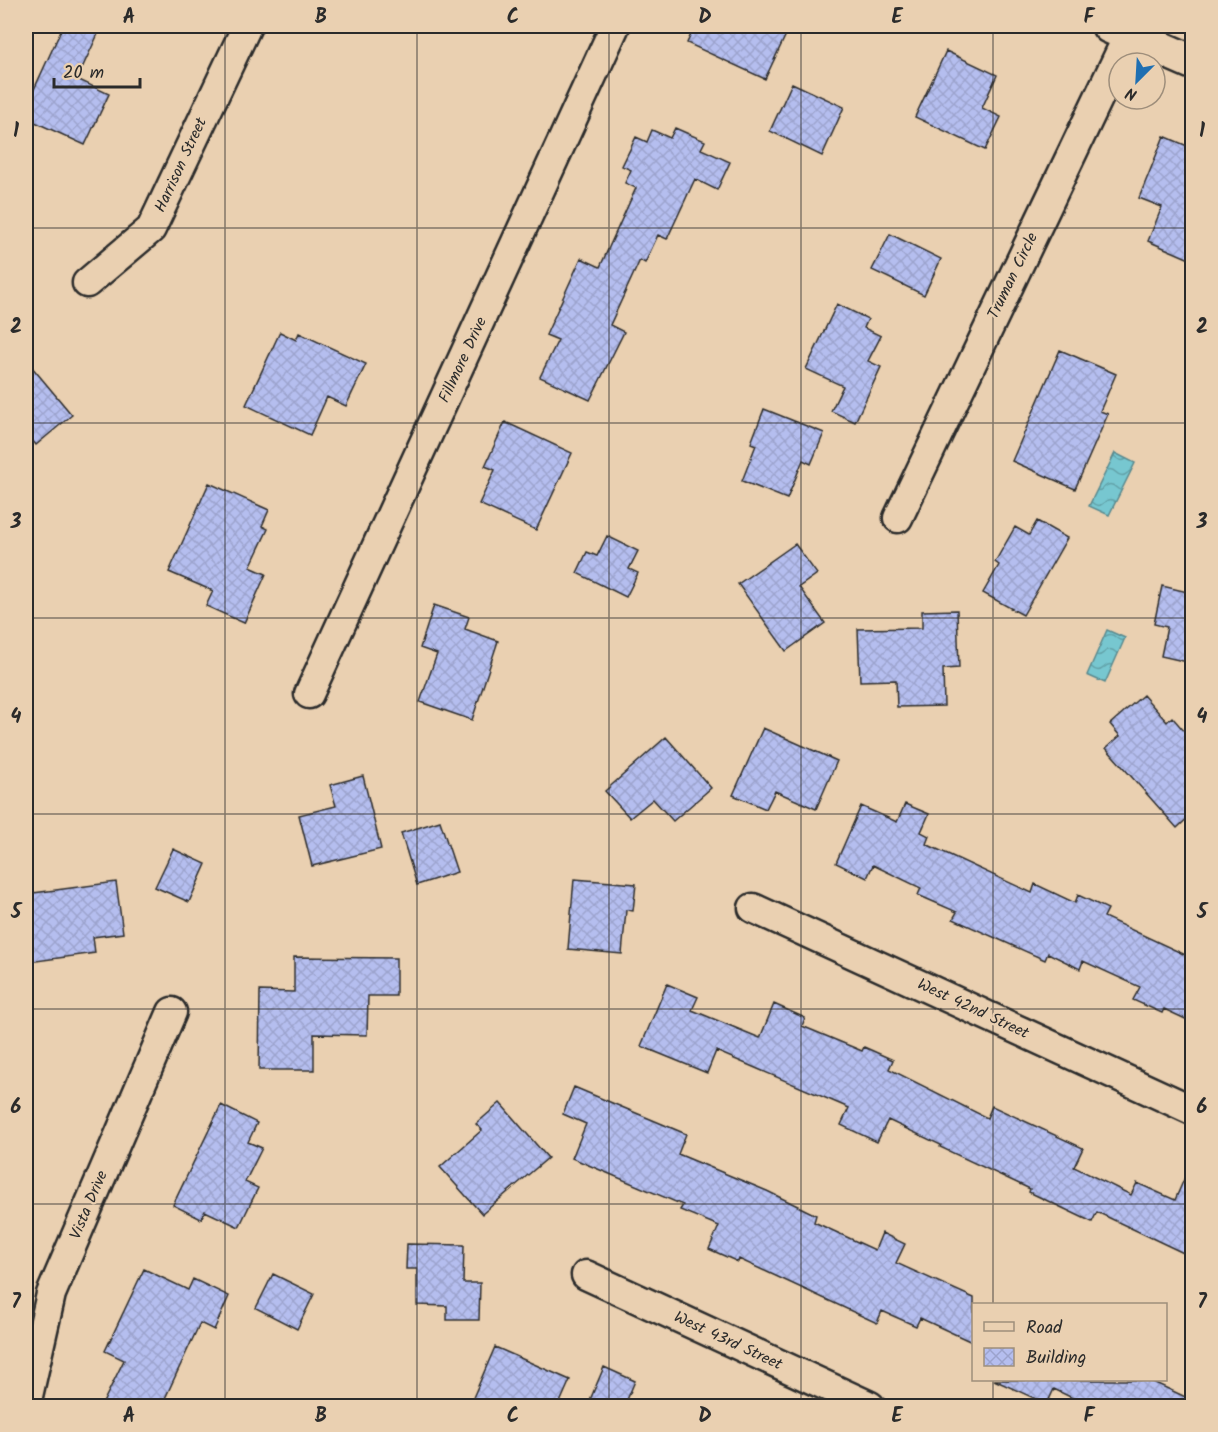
<svg xmlns="http://www.w3.org/2000/svg" width="1218" height="1432" font-family="Kalam,sans-serif">
<style>
.water{fill:url(#water-waves);stroke:#59898e;stroke-width:1.5}
.building{fill:url(#building-cross-hatch);stroke:#2b2b2b;stroke-width:1.5}
.lines{fill:none;stroke-linecap:round;stroke-linejoin:round}
.minor-casing{stroke:#2b2b2b;stroke-width:33}
.tertiary-casing{stroke:#2b2b2b;stroke-width:38}
.minor{stroke:#ead0b1;stroke-width:28}
.tertiary{stroke:#ead0b1;stroke-width:33}
.grid{fill:none;stroke:#2b2b2b;stroke-width:1.5;stroke-opacity:0.55}
.labels{text-anchor:middle;dominant-baseline:central;stroke-width:4.5;stroke-linejoin:round;paint-order:stroke}
.street-label{font-size:16px;fill:#2b2b2b;stroke:#ead0b1}
.neatline{fill:none;stroke:#2b2b2b;stroke-width:2}
.grid-label{font-size:20px;text-anchor:middle;font-weight:bold;fill:#2b2b2b}
</style>
<defs>
<pattern id="water-waves" width="16" height="10" patternUnits="userSpaceOnUse" patternTransform="scale(1.5)"><rect width="16" height="10" fill="#77c7d0"/><path d="M0 5q4-4 8 0t8 0" fill="none" stroke="#62a2a9"/></pattern>
<pattern id="building-cross-hatch" width="8" height="8" patternUnits="userSpaceOnUse" patternTransform="scale(1.5)"><rect width="8" height="8" fill="#b5beef"/><path d="M0 0l8 8M0 8l8-8" fill="none" stroke="#9ca3cd"/></pattern>
</defs>
<rect width="100%" height="100%" fill="#ead0b1"/>
<filter id="ink" filterUnits="userSpaceOnUse"><feTurbulence type="fractalNoise" baseFrequency=".0167" numOctaves="2"/><feDisplacementMap in="SourceGraphic" scale="12" xChannelSelector="R" yChannelSelector="G"/><feConvolveMatrix kernelMatrix="1 2 1 2 8 2 1 2 1" color-interpolation-filters="sRGB"/></filter>
<g filter="url(#ink)">
<!-- water -->
<path class="water" d="M 1115,453 L 1135,463 L 1109,515 L 1089,506 Z
M 1107,630 L 1125,638 L 1105,683 L 1087,675 Z"/>
<!-- building -->
<path class="building" d="M 63,26 L 79,26 L 98,34 L 77,79 L 109,94 L 85,145 L 26,118 L 26,107 Z
M 695,26 L 790,26 L 765,79 L 687,43 Z
M 946,51 L 997,75 L 982,108 L 1001,117 L 985,150 L 915,117 Z
M 792,83 L 844,107 L 822,156 L 770,131 Z
M 675,128 L 705,141 L 701,149 L 730,162 L 717,190 L 695,179 L 667,239 L 658,235 L 645,263 L 640,260 L 610,325 L 624,332 L 590,400 L 540,377 L 558,340 L 546,335 L 581,258 L 600,267 L 636,188 L 625,183 L 631,170 L 622,166 L 636,137 L 647,142 L 652,130 L 670,138 Z
M 1164,136 L 1192,148 L 1192,260 L 1148,241 L 1162,207 L 1139,198 Z
M 890,234 L 941,259 L 924,295 L 872,270 Z
M 837,304 L 868,319 L 864,328 L 881,336 L 868,361 L 881,367 L 855,422 L 831,411 L 843,386 L 806,369 Z
M 280,332 L 296,340 L 299,333 L 366,364 L 346,406 L 327,397 L 310,435 L 246,405 Z
M 1060,350 L 1116,374 L 1100,411 L 1108,414 L 1075,489 L 1012,461 Z
M 26,360 L 72,415 L 36,445 L 26,433 Z
M 764,409 L 824,433 L 811,464 L 803,460 L 787,499 L 742,481 L 756,445 L 751,443 Z
M 505,422 L 572,453 L 536,530 L 479,504 L 495,470 L 485,466 Z
M 209,483 L 269,510 L 262,526 L 268,529 L 250,567 L 266,574 L 244,623 L 206,606 L 213,591 L 169,572 Z
M 1037,521 L 1067,538 L 1023,615 L 983,593 L 999,565 L 995,562 L 1015,527 L 1029,535 Z
M 607,536 L 638,551 L 629,569 L 638,573 L 626,597 L 577,573 L 587,552 L 597,556 Z
M 795,544 L 817,574 L 799,587 L 825,623 L 786,651 L 738,584 Z
M 1162,586 L 1192,593 L 1192,663 L 1161,656 L 1167,627 L 1154,624 Z
M 434,605 L 469,617 L 465,629 L 498,641 L 472,720 L 420,702 L 437,654 L 420,648 Z
M 957,610 L 959,668 L 943,669 L 944,706 L 897,707 L 896,680 L 860,681 L 858,629 L 922,628 L 922,611 Z
M 1143,695 L 1167,722 L 1172,717 L 1192,740 L 1192,814 L 1177,828 L 1106,748 L 1120,736 L 1110,724 Z
M 763,728 L 837,761 L 816,809 L 775,791 L 766,809 L 733,795 Z
M 666,737 L 711,788 L 673,821 L 653,799 L 630,818 L 605,791 Z
M 363,776 L 381,849 L 312,866 L 299,815 L 336,806 L 330,785 Z
M 905,804 L 929,814 L 921,832 L 929,836 L 926,844 L 1032,893 L 1035,884 L 1075,903 L 1078,895 L 1108,909 L 1104,917 L 1192,958 L 1192,1022 L 1164,1009 L 1162,1013 L 1133,1000 L 1140,987 L 1083,961 L 1080,969 L 1048,953 L 1045,960 L 953,919 L 957,912 L 918,895 L 921,888 L 873,865 L 867,878 L 836,863 L 861,806 L 897,822 Z
M 440,821 L 457,872 L 417,885 L 401,833 Z
M 173,849 L 206,864 L 189,902 L 155,887 Z
M 574,879 L 636,884 L 633,911 L 626,910 L 622,954 L 568,949 Z
M 116,882 L 123,933 L 93,937 L 95,953 L 29,962 L 26,935 L 26,894 Z
M 294,957 L 396,958 L 396,996 L 368,996 L 367,1035 L 314,1034 L 314,1070 L 259,1070 L 260,991 L 294,992 Z
M 667,984 L 698,997 L 692,1010 L 760,1038 L 774,1004 L 805,1018 L 802,1026 L 862,1051 L 864,1047 L 893,1060 L 889,1069 L 987,1118 L 992,1106 L 1083,1148 L 1074,1167 L 1131,1195 L 1137,1183 L 1175,1200 L 1192,1161 L 1192,1257 L 1097,1212 L 1092,1222 L 1029,1192 L 1030,1189 L 940,1147 L 941,1145 L 888,1120 L 877,1142 L 841,1125 L 849,1108 L 716,1051 L 707,1073 L 641,1046 Z
M 574,1087 L 686,1134 L 678,1154 L 767,1191 L 816,1215 L 814,1222 L 875,1250 L 882,1233 L 905,1244 L 896,1263 L 974,1298 L 974,1343 L 920,1318 L 916,1326 L 882,1311 L 877,1323 L 739,1259 L 738,1262 L 709,1249 L 719,1226 L 680,1210 L 683,1205 L 572,1158 L 586,1124 L 563,1114 Z
M 500,1103 L 548,1158 L 482,1214 L 440,1167 L 482,1130 L 476,1124 Z
M 221,1105 L 257,1123 L 248,1142 L 262,1148 L 245,1182 L 258,1188 L 239,1227 L 205,1211 L 201,1219 L 173,1205 Z
M 407,1244 L 464,1245 L 463,1283 L 480,1283 L 479,1320 L 447,1320 L 447,1306 L 417,1305 L 417,1269 L 406,1269 Z
M 144,1269 L 188,1290 L 193,1279 L 229,1296 L 214,1330 L 200,1323 L 161,1407 L 101,1407 L 124,1360 L 105,1351 Z
M 273,1274 L 314,1294 L 297,1329 L 256,1308 Z
M 495,1347 L 570,1380 L 558,1407 L 469,1407 Z
M 604,1367 L 635,1381 L 624,1407 L 587,1407 Z
M 994,1380 L 1149,1380 L 1192,1400 L 1192,1407 L 1091,1407 L 1054,1389 L 1047,1404 Z"/>
<g class="lines">
<defs>
<path id="minor" d="M 87,283 L 151,229 L 247,26
M 898,518 L 1129,34
M 309,694 L 615,26
M 753,908 L 1192,1110
M 586,1275 L 870,1406
M 26,1405 L 51,1294 L 172,1012"/>
<path id="tertiary" d="M 1109,26 L 1192,62"/>
</defs>
<!-- minor casing -->
<use href="#minor" class="minor-casing"/>
<!-- tertiary casing -->
<use href="#tertiary" class="tertiary-casing"/>
<!-- minor -->
<use href="#minor" class="minor"/>
<!-- tertiary -->
<use href="#tertiary" class="tertiary"/>
</g>
</g>
<!-- grid -->
<path class="grid" d="M 225,26 L 225,1406M 417,26 L 417,1406M 609,26 L 609,1406M 801,26 L 801,1406M 993,26 L 993,1304M 26,228 L 1192,228M 26,423 L 1192,423M 26,618 L 1192,618M 26,814 L 1192,814M 26,1009 L 1192,1009M 26,1204 L 1192,1204M 993,1380 L 993,1406"/>
<g class="labels">
<!-- street labels -->
<g class="street-label">
<text transform="translate(181 165) rotate(-65)">Harrison Street</text>
<text transform="translate(1013 276) rotate(-64)">Truman Circle</text>
<text transform="translate(463 360) rotate(-65)">Fillmore Drive</text>
<text transform="translate(973 1009) rotate(25)">West 42nd Street</text>
<text transform="translate(89 1205) rotate(-67)">Vista Drive</text>
<text transform="translate(728 1341) rotate(25)">West 43rd Street</text>
</g>
</g>
<!-- margin -->
<rect width="1218" height="1432" fill="none" stroke="#ead0b1" stroke-width="66"/>
<!-- legend -->
<rect x="972" y="1303" width="195" height="78" fill="#ead0b1" stroke="#9e8e7b" stroke-width="1.5"/>
<rect x="984" y="1322" width="30" height="9" fill="#ead0b1" stroke="#9e8e7b" stroke-width="1.5"/>
<text x="1026" y="1333" font-size="18" fill="#2b2b2b">Road</text>
<rect x="984" y="1348" width="30" height="18" fill="url(#building-cross-hatch)" stroke="#9e8e7b" stroke-width="1.5"/>
<text x="1026" y="1363" font-size="18" fill="#2b2b2b">Building</text>
<!-- north arrow -->
<g transform="translate(1137 81) rotate(204)"><circle r="28" fill="#ead0b1" stroke="#9e8e7b" stroke-width="1.5"/>
<path d="M0-4.5L10 22L0 15L-10 22Z" fill="#1f6fb2"/>
<text y="-9" font-size="16" font-weight="bold" text-anchor="middle" fill="#2b2b2b">N</text>
</g>
<!-- scale -->
<path d="M54 78v9h86v-9" fill="none" stroke="#2b2b2b" stroke-width="3"/>
<text x="63" y="78" font-size="18" fill="#2b2b2b" stroke="#ead0b1" stroke-width="4.5" paint-order="stroke">20 m</text>
<rect x="33" y="33" width="1152" height="1366" class="neatline"/>
<g class="grid-label">
<text x="129" y="23">A</text>
<text x="321" y="23">B</text>
<text x="513" y="23">C</text>
<text x="705" y="23">D</text>
<text x="897" y="23">E</text>
<text x="1089" y="23">F</text>
<text x="16" y="137">1</text>
<text x="1202" y="137">1</text>
<text x="16" y="333">2</text>
<text x="1202" y="333">2</text>
<text x="16" y="528">3</text>
<text x="1202" y="528">3</text>
<text x="16" y="723">4</text>
<text x="1202" y="723">4</text>
<text x="16" y="918">5</text>
<text x="1202" y="918">5</text>
<text x="16" y="1113">6</text>
<text x="1202" y="1113">6</text>
<text x="16" y="1308">7</text>
<text x="1202" y="1308">7</text>
<text x="129" y="1422">A</text>
<text x="321" y="1422">B</text>
<text x="513" y="1422">C</text>
<text x="705" y="1422">D</text>
<text x="897" y="1422">E</text>
<text x="1089" y="1422">F</text>
</g>
</svg>
